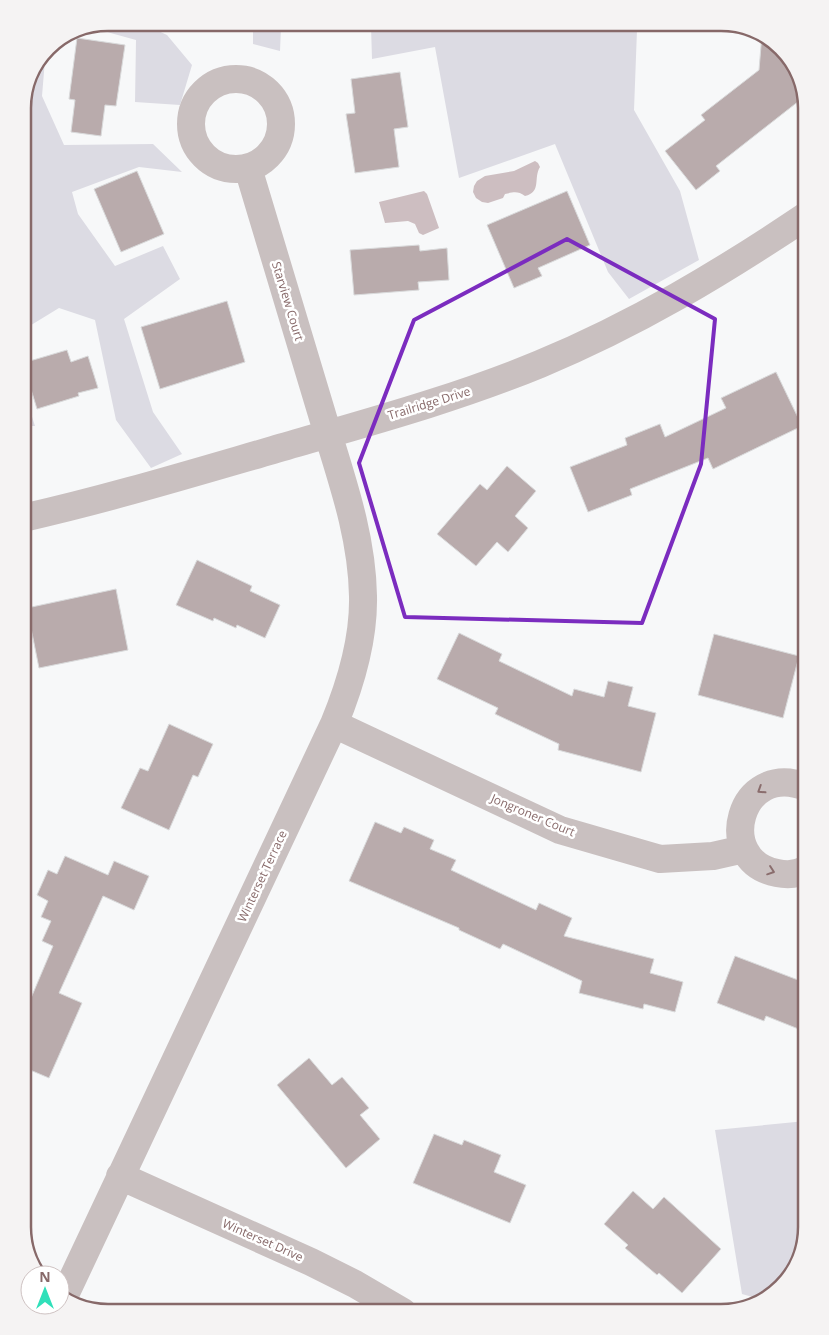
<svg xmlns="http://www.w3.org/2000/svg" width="829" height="1335" font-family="'Open Sans',sans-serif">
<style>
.green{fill:#dcdbe3}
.water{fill:#cdbec1}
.building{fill:#b9abac;stroke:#d9dadb}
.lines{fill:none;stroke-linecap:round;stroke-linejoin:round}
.street{stroke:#c9c0c0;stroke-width:28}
.oneway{stroke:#8a6d6d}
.marked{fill:none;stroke:#7b2cbf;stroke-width:4;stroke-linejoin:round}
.labels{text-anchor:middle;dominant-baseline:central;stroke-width:5;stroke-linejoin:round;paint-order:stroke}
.street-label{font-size:12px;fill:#876969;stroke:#fff}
.rim{fill:none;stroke:#876969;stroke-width:2.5}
</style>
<rect width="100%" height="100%" fill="#f7f8f9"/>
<!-- green -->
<path class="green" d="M 653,23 L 637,30 L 634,110 L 680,191 L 699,260 L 629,299 L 608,272 L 555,144 L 459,178 L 435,47 L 372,59 L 371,26 Z
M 253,27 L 281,27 L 280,51 L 253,44 Z
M 152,28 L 167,35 L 192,65 L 180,105 L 135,102 L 136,40 L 96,29 Z
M 75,29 L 77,29 L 45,60 L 42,96 L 64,145 L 153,144 L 182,172 L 139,167 L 72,192 L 78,214 L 115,266 L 163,246 L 180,279 L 124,319 L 153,412 L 182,454 L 151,468 L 116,420 L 95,320 L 59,308 L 23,330 L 23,103 L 48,47 Z
M 23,389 L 35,426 L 23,426 Z
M 806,1121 L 806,1227 L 792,1274 L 763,1300 L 742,1294 L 715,1130 Z"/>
<!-- water -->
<path class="water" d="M 535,161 L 538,163 L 540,167 C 533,178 542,192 525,196 C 518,191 514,192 505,194 L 503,198 L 488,203 L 482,202 L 476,198 L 473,192 L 474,186 L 477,181 L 485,176 L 514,171 Z
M 424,191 L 427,194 L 439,228 L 423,235 L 419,233 L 415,224 L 408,221 L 385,223 L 379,202 Z"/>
<!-- building -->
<path class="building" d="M 762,34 L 768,37 L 798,70 L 804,97 L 716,166 L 720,171 L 696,190 L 665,151 L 705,120 L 701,115 L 759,70 Z
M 77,38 L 125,45 L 116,106 L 105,105 L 101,136 L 71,132 L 75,100 L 69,99 Z
M 400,72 L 408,127 L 394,129 L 399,167 L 355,173 L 346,114 L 355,113 L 351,79 Z
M 137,171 L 164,234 L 121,252 L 94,189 Z
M 567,191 L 590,245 L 538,268 L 542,276 L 514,288 L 487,225 Z
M 419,245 L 420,251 L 447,248 L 449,280 L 418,282 L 419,290 L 354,295 L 350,250 Z
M 227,301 L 245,362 L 160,389 L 141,327 Z
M 67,350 L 71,362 L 88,356 L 98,388 L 78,393 L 79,396 L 37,409 L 23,363 Z
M 776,372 L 802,426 L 713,469 L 708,458 L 630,489 L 632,495 L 588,512 L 570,467 L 627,445 L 625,438 L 660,424 L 665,437 L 726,408 L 721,398 Z
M 507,466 L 536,491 L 515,516 L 528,528 L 508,552 L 497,542 L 476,566 L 437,534 L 480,484 L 487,490 Z
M 197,560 L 252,586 L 250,591 L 280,605 L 265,638 L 237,625 L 236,628 L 214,618 L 213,621 L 176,605 Z
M 116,589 L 128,650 L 39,668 L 27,608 Z
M 459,633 L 502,654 L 499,661 L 572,696 L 574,689 L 604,697 L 608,681 L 633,687 L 628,706 L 656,713 L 641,772 L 558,750 L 559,744 L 495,714 L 498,708 L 437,679 Z
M 714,634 L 799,656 L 783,718 L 698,695 Z
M 169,724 L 213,744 L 198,777 L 193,775 L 169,830 L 121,808 L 140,768 L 148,771 Z
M 375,822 L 401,833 L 404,827 L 434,840 L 430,849 L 456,860 L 451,870 L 536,910 L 539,903 L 572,918 L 564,936 L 654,959 L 650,973 L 683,982 L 675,1012 L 644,1004 L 643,1009 L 579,993 L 582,981 L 503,944 L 500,949 L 459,930 L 459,928 L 349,881 Z
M 65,856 L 108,875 L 114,861 L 149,876 L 134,910 L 103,896 L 59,993 L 82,1003 L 49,1078 L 23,1067 L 23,1017 L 53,946 L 42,941 L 51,921 L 41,917 L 48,901 L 37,895 L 48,870 L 57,874 Z
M 735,956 L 806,983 L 806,1032 L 766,1016 L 764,1021 L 717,1003 Z
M 309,1058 L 332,1085 L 342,1077 L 369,1108 L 360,1115 L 380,1139 L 346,1168 L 277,1085 Z
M 434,1134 L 462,1145 L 464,1140 L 501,1155 L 494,1172 L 526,1185 L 510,1223 L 413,1183 Z
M 633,1191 L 653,1209 L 664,1197 L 721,1249 L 682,1293 L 659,1273 L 657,1275 L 625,1248 L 628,1245 L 604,1224 Z"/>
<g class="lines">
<!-- street -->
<path class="street" d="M191 124a45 45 0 1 1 90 0a45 45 0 1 1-90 0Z
M 23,518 C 107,499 190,474 273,450 C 362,424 453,400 540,364 C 636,324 721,273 806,216
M 334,724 L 560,830 L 660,859 L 713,856 L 744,849
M 806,869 C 797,875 787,875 777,873 C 713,861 739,760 806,787
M 120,1176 L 311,1262 L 355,1284 L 403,1312
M 63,1299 L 334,724 C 351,683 364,640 363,596 C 362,532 339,472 321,411 C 297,330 273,249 248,168"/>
</g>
<!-- one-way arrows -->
<defs><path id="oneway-chevron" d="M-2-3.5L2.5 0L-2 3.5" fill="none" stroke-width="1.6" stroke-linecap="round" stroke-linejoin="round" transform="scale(1.25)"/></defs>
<g class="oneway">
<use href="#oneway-chevron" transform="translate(761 790) rotate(147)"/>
<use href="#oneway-chevron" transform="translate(771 871) rotate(19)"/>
</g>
<!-- marked area -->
<path class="marked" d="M 567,239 L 715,319 L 701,464 L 642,623 L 405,617 L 359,463 L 414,320 Z"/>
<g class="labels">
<!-- street labels -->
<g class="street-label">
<text transform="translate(288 301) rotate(73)">Starview Court</text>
<text transform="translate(429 403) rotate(-17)">Trailridge Drive</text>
<text transform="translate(533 815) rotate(23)">Jongroner Court</text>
<text transform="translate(262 876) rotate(-65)">Winterset Terrace</text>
<text transform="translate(263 1240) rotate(24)">Winterset Drive</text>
</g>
</g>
<!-- crop -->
<path d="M0 0H829V1335H0ZM108 31H721A77 77 0 0 1 798 108V1227A77 77 0 0 1 721 1304H108A77 77 0 0 1 31 1227V108A77 77 0 0 1 108 31Z" fill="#f5f3f3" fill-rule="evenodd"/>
<path class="rim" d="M108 31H721A77 77 0 0 1 798 108V1227A77 77 0 0 1 721 1304H108A77 77 0 0 1 31 1227V108A77 77 0 0 1 108 31Z"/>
<!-- north arrow -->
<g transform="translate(45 1290)"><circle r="24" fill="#ffffff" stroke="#cfc3c3"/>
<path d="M0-4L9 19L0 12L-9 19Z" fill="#30e0ba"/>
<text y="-8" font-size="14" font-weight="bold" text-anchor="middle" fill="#876969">N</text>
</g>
</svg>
